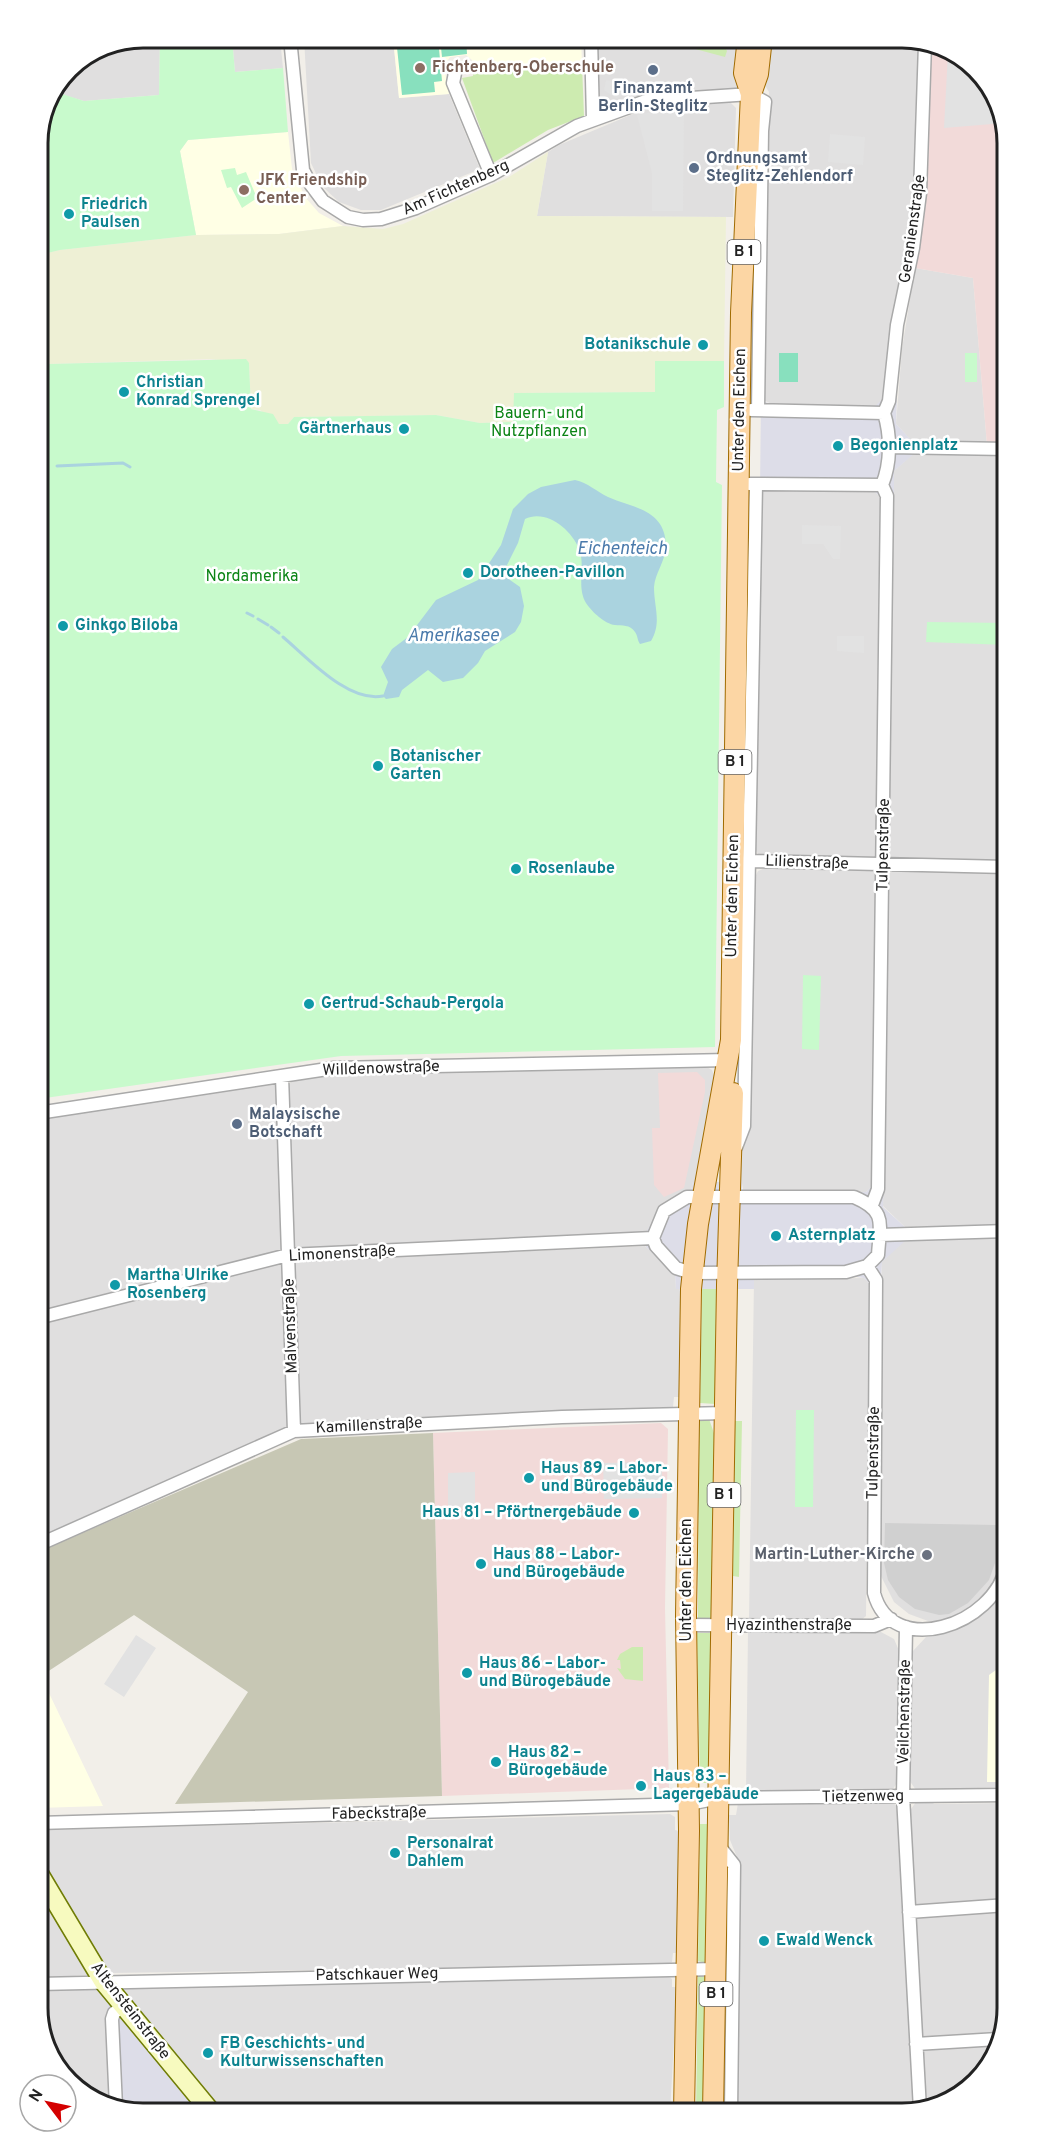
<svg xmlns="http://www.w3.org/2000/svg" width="1045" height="2151" font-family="Overpass,sans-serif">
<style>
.residential{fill:#e0dfdf}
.commercial{fill:#f2dad9}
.education{fill:#ffffe5}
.religious{fill:#d0d0d0}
.construction{fill:#c7c7b4}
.farmland{fill:#eef0d5}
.grass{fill:#cdebb0}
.park{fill:#c8facc}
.pitch{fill:#88e0be}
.parking{fill:#e2e2e2}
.plaza{fill:#dddde8}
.water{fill:#aad3df}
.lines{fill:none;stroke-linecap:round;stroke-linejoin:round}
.stream{stroke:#aad3df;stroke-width:3}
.minor-casing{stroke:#a9a9a9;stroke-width:15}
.secondary-casing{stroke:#707d05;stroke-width:21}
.primary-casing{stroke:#a06b00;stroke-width:22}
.minor{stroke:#fff;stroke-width:12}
.secondary{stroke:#f7fabf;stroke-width:18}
.primary{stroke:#fcd6a4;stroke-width:20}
.education-dot{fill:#8d6e63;stroke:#fff;stroke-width:2}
.service-dot{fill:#5c6f8a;stroke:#fff;stroke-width:2}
.culture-dot{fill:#0f9aa8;stroke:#fff;stroke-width:2}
.worship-dot{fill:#6b7280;stroke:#fff;stroke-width:2}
.labels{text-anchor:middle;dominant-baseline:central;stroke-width:5;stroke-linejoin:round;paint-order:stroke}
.shield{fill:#fff;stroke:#646464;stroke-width:1.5}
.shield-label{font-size:15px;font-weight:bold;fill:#222}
.education-label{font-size:16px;font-weight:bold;fill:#785e54;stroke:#fff;text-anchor:start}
.service-label{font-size:16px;font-weight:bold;fill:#4e5e75;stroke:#fff;text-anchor:start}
.street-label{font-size:16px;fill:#222;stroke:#fff}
.culture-label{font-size:16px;font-weight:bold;fill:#0d838f;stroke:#fff;text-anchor:start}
.park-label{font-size:16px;fill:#0c8416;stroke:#fff}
.worship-label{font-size:16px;font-weight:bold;fill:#5b616d;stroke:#fff;text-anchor:end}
.water-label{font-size:18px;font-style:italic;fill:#4a7aab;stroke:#fff}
.rim{fill:none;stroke:#222;stroke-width:3}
</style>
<rect width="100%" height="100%" fill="#f2efe9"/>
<!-- residential -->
<path class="residential" d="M 143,38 L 160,38 L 159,95 L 84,101 L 57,93 L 69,68 L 103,45 Z
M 232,38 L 280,38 L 283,68 L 235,72 Z
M 304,38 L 393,38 L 399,98 L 449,94 L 480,169 L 381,210 L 361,210 L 339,202 L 322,186 L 311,163 Z
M 596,38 L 738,38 L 738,86 L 735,89 L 602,112 L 598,109 Z
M 770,38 L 909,38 L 918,41 L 917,133 L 911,215 L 895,308 L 884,398 L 876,406 L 772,404 L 763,400 L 765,158 L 769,92 L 764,84 Z
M 729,101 L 736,108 L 733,217 L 537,216 L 548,152 L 559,145 L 652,106 Z
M 915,268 L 973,278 L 987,445 L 914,443 L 896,424 L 902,349 Z
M 914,453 L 1007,455 L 1007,860 L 894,860 L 888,854 L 894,471 Z
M 762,489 L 872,490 L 882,498 L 877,855 L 873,859 L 760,856 L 755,850 Z
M 765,868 L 873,870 L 877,875 L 873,1186 L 866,1192 L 744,1194 L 742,1183 L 738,1182 L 741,1146 L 750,1123 L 754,879 L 758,871 Z
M 894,870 L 1007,873 L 1007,1219 L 1003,1225 L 905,1227 L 883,1206 L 888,874 Z
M 705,1066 L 712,1070 L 715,1078 L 698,1182 L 693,1182 L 691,1191 L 665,1203 L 651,1228 L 644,1233 L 297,1249 L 293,1244 L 288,1086 L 292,1081 L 340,1074 Z
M 276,1084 L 283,1247 L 279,1251 L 38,1312 L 38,1120 Z
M 999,1238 L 1006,1243 L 1001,1568 L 987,1593 L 966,1612 L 939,1622 L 928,1621 L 909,1614 L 894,1602 L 880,1574 L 882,1262 L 904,1240 Z
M 645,1246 L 675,1274 L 676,1289 L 681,1289 L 679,1397 L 674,1397 L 673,1407 L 302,1425 L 299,1423 L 293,1266 L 298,1261 Z
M 279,1264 L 284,1268 L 288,1425 L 285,1431 L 38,1540 L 38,1324 Z
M 864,1278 L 870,1284 L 866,1616 L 860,1621 L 749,1620 L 754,1280 Z
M 1007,1582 L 1007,1787 L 916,1790 L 909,1780 L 913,1651 L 926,1637 L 953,1631 L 972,1621 L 991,1605 Z
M 748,1631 L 881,1632 L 894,1639 L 900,1653 L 898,1781 L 893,1789 L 887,1791 L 746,1793 Z
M 930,1800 L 934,1804 L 1007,1803 L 1007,2008 L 999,2036 L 922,2038 L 921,2035 L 909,1812 L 916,1802 Z
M 892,1802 L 898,1807 L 915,2111 L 902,2113 L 735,2113 L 739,1862 L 730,1840 L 729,1815 L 736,1815 L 738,1803 Z
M 670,1814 L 675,1817 L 675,1830 L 679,1831 L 677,1953 L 673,1953 L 672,1962 L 666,1965 L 109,1973 L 104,1970 L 38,1860 L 38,1830 Z
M 38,1886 L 89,1974 L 89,1975 L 38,1978 Z
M 668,1976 L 672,1979 L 672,1987 L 677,1987 L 670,2113 L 220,2113 L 121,1992 L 120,1987 Z
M 96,1986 L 108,2002 L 112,2105 L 84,2096 L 45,2048 L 38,2008 L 38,1988 Z
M 997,2044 L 990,2067 L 942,2106 L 925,2109 L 922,2050 Z"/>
<!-- commercial -->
<path class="commercial" d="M 931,46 L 966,59 L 1000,103 L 1007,143 L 1007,445 L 987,445 L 973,278 L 915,268 L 928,173 Z
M 697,1072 L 705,1080 L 705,1092 L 684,1188 L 664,1197 L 654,1185 L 652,1128 L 660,1128 L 658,1073 Z
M 661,1423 L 668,1429 L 665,1608 L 669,1788 L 442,1796 L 433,1433 Z"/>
<!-- education -->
<path class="education" d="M 393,38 L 581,38 L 582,65 L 516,69 L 516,61 L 472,65 L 472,60 L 466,55 L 450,57 L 444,66 L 449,94 L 399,98 Z
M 288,132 L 292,169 L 305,197 L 319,213 L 343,226 L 279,234 L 196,235 L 180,151 L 188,140 Z
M 1007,1662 L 1007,1782 L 987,1782 L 989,1675 Z
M 48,1691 L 103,1806 L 38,1808 L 38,1695 Z"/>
<!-- religious -->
<path class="religious" d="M 885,1523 L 996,1525 L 995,1563 L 989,1580 L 968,1603 L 949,1614 L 939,1615 L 915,1609 L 899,1597 L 888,1580 L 884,1563 Z"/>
<!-- construction -->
<path class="construction" d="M 433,1433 L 442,1796 L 175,1804 L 248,1692 L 134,1615 L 41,1676 L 38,1668 L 38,1552 L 301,1439 Z"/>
<!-- farmland -->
<path class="farmland" d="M 548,152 L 537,216 L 726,217 L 724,361 L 656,361 L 655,392 L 515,393 L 514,422 L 480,423 L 437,415 L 294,417 L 288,424 L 279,424 L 260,410 L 251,409 L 249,363 L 210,359 L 48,364 L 38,255 L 60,250 L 196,235 L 279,234 L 343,226 L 383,229 L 403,224 L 509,177 Z"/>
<!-- grass -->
<path class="grass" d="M 675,38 L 691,38 L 725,47 L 727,51 L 725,57 L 673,43 Z
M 516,61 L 517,69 L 582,65 L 584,116 L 548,130 L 493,163 L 462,78 L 473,76 L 472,65 Z
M 702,1289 L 716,1289 L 715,1404 L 700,1403 Z
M 709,1419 L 715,1436 L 712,1618 L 698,1618 L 699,1420 Z
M 735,1421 L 742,1421 L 739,1577 L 733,1576 Z
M 697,1633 L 712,1633 L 710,1783 L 700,1783 Z
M 632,1647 L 643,1647 L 643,1681 L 625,1679 L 617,1668 L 621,1669 L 620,1660 L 617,1660 L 620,1654 Z
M 700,1824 L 709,1824 L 706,1963 L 698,1961 Z
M 698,1976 L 706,1977 L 706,2060 L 702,2113 L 696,2113 Z"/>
<!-- park -->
<path class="park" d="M 160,38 L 232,38 L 235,72 L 283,68 L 288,132 L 188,140 L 180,151 L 196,235 L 60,250 L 39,255 L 48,364 L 246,359 L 249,363 L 251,409 L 273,414 L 279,424 L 288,424 L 294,417 L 436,415 L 480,423 L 513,422 L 514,393 L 655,392 L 655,361 L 724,361 L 724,407 L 717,410 L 716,482 L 722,485 L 715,1047 L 341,1056 L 38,1099 L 38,136 L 59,93 L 84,101 L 159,95 Z
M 235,168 L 237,175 L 246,172 L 257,198 L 242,208 L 231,187 L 227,188 L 221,170 Z
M 965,353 L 977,353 L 977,382 L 965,382 Z
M 927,622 L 1007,623 L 1007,645 L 926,642 Z
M 803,975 L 821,976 L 819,1050 L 802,1049 Z
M 796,1410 L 814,1410 L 813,1507 L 795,1507 Z"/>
<!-- pitch -->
<path class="pitch" d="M 396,38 L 438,38 L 442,81 L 434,82 L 435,92 L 402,95 Z
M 440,38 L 466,38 L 467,54 L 442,57 Z
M 779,353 L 798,353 L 798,382 L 779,382 Z"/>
<!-- parking -->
<path class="parking" d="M 948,52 L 966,59 L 1000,103 L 1004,123 L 944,128 Z
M 606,80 L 641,89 L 616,98 L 604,90 Z
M 668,109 L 684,109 L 683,211 L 652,211 L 652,173 L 637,115 Z
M 830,134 L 865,137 L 863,165 L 828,162 Z
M 802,525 L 841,526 L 840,559 L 833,559 L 823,544 L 802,544 Z
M 837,636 L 864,636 L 864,653 L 837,651 Z
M 662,1462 L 662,1498 L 604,1499 L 603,1463 Z
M 475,1472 L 475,1507 L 448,1507 L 448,1473 Z
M 136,1635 L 156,1648 L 124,1697 L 104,1684 Z"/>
<!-- plaza -->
<path class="plaza" d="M 761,396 L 765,402 L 772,404 L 875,406 L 885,397 L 897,398 L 896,424 L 914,443 L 915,453 L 894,471 L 894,499 L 882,498 L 872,490 L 765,487 L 760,491 Z
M 693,1182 L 742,1182 L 742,1191 L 744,1194 L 866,1192 L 872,1186 L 884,1185 L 883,1207 L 905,1227 L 906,1240 L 882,1262 L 881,1284 L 870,1284 L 864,1278 L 857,1277 L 754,1280 L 754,1289 L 676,1289 L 675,1274 L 646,1247 L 646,1232 L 662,1206 L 672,1198 L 691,1191 Z
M 120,1987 L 121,1992 L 220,2113 L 136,2113 L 112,2105 L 107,2000 Z"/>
<!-- water -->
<path class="water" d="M 575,480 C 588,483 596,491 608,497 C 633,508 666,509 666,547 C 665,562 655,573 654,587 C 654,607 662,623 651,641 L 640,644 C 637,640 638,636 635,632 C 630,624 622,626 615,625 C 605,624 592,612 586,603 C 576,586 586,566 579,549 C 571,529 546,509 525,519 L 518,543 L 505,569 L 510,580 L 520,587 L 524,606 L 521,622 L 515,632 L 485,651 L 478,663 L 463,678 L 443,682 L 428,670 L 402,690 L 399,697 L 386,699 L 383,696 L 388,682 L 381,667 L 392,649 L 408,637 L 436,600 L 478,580 L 501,545 L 513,509 L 528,494 L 541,487 Z"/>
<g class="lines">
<!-- stream -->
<path class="stream" d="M 57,466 L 123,463 L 130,467
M 247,613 L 253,616
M 258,619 L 268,625
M 271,627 L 279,633
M 283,637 C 308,658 348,703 383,696"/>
<defs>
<path id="minor" d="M 290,38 L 303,170 L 311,185 L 323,201 L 348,217 L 363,220 L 381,219 L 416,208 L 491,175 L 577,126 L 646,101 L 751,94 L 765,102 L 762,131 L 758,410
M 591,38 L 593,120
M 456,68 L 453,83 L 491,175
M 751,410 L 884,413
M 884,413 L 889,401 L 897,325 L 913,248 L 920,193 L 925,44
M 889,447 L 1007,449
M 749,484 L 882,485
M 882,485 C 891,463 891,436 884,413
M 750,861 L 1007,867
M 282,1076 L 294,1431
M 38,1113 L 334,1068 L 728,1060
M 736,1147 L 744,1126 L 756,484
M 687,1197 L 854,1197 C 887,1211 880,1223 878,1255 L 867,1266 L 846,1272 L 692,1273 L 676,1268 L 656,1246 L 653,1238 L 664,1211 Z
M 872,1205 L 878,1189 L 887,496 L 882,485
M 879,1235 L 1007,1231
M 867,1266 L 876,1280 L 874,1593 C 891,1659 995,1627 1007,1564
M 38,1318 L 288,1255 L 653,1238
M 38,1545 L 294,1431 L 562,1417 L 725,1413
M 687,1625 L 874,1626 L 891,1619
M 906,1627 L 903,1796 L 920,2110
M 38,1823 L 689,1804 L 719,1798 L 1007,1795
M 719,1846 L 734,1865 L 731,2113
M 909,1912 L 1007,1905
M 38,1984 L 717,1969
M 916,2044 L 998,2039
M 116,2107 L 112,2019 L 114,2013 L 123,2006"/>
<path id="secondary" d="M 38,1872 L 103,1981 L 212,2113"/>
<path id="primary" d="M 748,38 L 744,73 L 751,94
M 684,2113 L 689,1831 L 686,1616 L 691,1289 L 698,1224 L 731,1040 L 741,313 L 751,94 L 758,74 L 762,38
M 713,2113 L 727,1285 L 733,1093"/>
</defs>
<!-- minor casing -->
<use href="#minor" class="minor-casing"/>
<!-- secondary casing -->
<use href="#secondary" class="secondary-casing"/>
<!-- primary casing -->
<use href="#primary" class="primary-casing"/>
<!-- minor -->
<use href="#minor" class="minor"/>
<!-- secondary -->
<use href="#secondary" class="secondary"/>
<!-- primary -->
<use href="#primary" class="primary"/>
</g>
<!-- markers -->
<g class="education-dot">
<circle cx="420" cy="68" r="6"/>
<circle cx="244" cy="190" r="6"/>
</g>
<g class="service-dot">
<circle cx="653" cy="70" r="6"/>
<circle cx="694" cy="168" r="6"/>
<circle cx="237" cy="1124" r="6"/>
</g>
<g class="culture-dot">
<circle cx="69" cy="214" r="6"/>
<circle cx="703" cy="345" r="6"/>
<circle cx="124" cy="392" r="6"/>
<circle cx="404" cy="429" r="6"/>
<circle cx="838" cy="446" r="6"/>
<circle cx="468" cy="573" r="6"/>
<circle cx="63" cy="626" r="6"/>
<circle cx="378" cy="766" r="6"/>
<circle cx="516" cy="869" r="6"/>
<circle cx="309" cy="1004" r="6"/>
<circle cx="776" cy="1236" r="6"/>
<circle cx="115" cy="1285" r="6"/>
<circle cx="529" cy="1478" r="6"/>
<circle cx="634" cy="1513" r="6"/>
<circle cx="481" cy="1564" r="6"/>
<circle cx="467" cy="1673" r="6"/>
<circle cx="496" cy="1762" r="6"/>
<circle cx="641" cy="1786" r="6"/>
<circle cx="395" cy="1853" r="6"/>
<circle cx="764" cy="1941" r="6"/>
<circle cx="208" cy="2053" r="6"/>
</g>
<circle class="worship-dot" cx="927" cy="1555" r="6"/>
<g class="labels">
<!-- shield labels -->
<g class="shield">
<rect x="727.5" y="240" width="33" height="24" rx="4.5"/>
<rect x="718.5" y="750" width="33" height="24" rx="4.5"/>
<rect x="707.5" y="1483" width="33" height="24" rx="4.5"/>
<rect x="699.5" y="1982" width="33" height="24" rx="4.5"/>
</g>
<g class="shield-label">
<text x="744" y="252">B 1</text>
<text x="735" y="762">B 1</text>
<text x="724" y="1495">B 1</text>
<text x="716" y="1994">B 1</text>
</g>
<!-- education labels -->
<g class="education-label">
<text x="432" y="68">Fichtenberg-Oberschule</text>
<text x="256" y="181">JFK Friendship<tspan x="256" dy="18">Center</tspan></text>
</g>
<!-- service labels -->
<g class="service-label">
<text x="653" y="89" text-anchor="middle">Finanzamt<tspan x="653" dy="18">Berlin-Steglitz</tspan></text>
<text x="706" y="159">Ordnungsamt<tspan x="706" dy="18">Steglitz-Zehlendorf</tspan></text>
<text x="249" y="1115">Malaysische<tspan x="249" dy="18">Botschaft</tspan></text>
</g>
<!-- street labels -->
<g class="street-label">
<text transform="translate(456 188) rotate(-24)">Am Fichtenberg</text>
<text transform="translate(913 229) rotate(-82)">Geranienstraße</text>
<text transform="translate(740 410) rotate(-89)">Unter den Eichen</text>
<text transform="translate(884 845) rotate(-89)">Tulpenstraße</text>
<text transform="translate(807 863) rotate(2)">Lilienstraße</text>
<text transform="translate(733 896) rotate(-89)">Unter den Eichen</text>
<text transform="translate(381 1069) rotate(-2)">Willdenowstraße</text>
<text transform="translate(342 1254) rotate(-3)">Limonenstraße</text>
<text transform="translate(291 1326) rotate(-92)">Malvenstraße</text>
<text transform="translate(369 1426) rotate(-3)">Kamillenstraße</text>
<text transform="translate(874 1453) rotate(-89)">Tulpenstraße</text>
<text transform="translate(687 1580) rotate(-90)">Unter den Eichen</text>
<text x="789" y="1626">Hyazinthenstraße</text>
<text transform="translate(905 1712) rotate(-89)">Veilchenstraße</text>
<text transform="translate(863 1797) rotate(-1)">Tietzenweg</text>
<text transform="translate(379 1814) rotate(-1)">Fabeckstraße</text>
<text transform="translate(377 1975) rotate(-1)">Patschkauer Weg</text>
<text transform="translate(130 2011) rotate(52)">Altensteinstraße</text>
</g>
<!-- culture labels -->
<g class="culture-label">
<text x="81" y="205">Friedrich<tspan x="81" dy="18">Paulsen</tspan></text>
<text x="691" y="345" text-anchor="end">Botanikschule</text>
<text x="136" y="383">Christian<tspan x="136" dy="18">Konrad Sprengel</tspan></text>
<text x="392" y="429" text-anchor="end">Gärtnerhaus</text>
<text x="850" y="446">Begonienplatz</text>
<text x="480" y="573">Dorotheen-Pavillon</text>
<text x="75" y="626">Ginkgo Biloba</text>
<text x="390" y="757">Botanischer<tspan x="390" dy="18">Garten</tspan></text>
<text x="528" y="869">Rosenlaube</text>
<text x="321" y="1004">Gertrud-Schaub-Pergola</text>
<text x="788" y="1236">Asternplatz</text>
<text x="127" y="1276">Martha Ulrike<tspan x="127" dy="18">Rosenberg</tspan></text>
<text x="541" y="1469">Haus 89 – Labor-<tspan x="541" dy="18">und Bürogebäude</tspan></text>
<text x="622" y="1513" text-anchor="end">Haus 81 – Pförtnergebäude</text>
<text x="493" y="1555">Haus 88 – Labor-<tspan x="493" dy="18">und Bürogebäude</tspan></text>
<text x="479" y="1664">Haus 86 – Labor-<tspan x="479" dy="18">und Bürogebäude</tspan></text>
<text x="508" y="1753">Haus 82 –<tspan x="508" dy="18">Bürogebäude</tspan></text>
<text x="653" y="1777">Haus 83 –<tspan x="653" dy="18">Lagergebäude</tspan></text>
<text x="407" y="1844">Personalrat<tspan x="407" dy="18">Dahlem</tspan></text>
<text x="776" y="1941">Ewald Wenck</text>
<text x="220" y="2044">FB Geschichts- und<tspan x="220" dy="18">Kulturwissenschaften</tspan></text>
</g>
<!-- park labels -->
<g class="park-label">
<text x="539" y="414">Bauern- und<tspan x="539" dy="18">Nutzpflanzen</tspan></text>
<text x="252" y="577">Nordamerika</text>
</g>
<!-- worship labels -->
<g class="worship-label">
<text x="915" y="1555">Martin-Luther-Kirche</text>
</g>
<!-- water labels -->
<g class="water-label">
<text x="622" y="549">Eichenteich</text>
<text x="453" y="636">Amerikasee</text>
</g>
</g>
<!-- crop -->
<path d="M0 0H1045V2151H0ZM143 48H902A95 95 0 0 1 997 143V2008A95 95 0 0 1 902 2103H143A95 95 0 0 1 48 2008V143A95 95 0 0 1 143 48Z" fill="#fff" fill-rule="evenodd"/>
<path class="rim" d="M143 48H902A95 95 0 0 1 997 143V2008A95 95 0 0 1 902 2103H143A95 95 0 0 1 48 2008V143A95 95 0 0 1 143 48Z"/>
<!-- north arrow -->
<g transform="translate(48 2103) rotate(302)"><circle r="28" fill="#ffffff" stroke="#a7a7a7" stroke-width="1.5"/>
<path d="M0-4.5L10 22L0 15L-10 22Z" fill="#d40000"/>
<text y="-9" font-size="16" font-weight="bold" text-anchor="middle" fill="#222222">N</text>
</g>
</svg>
